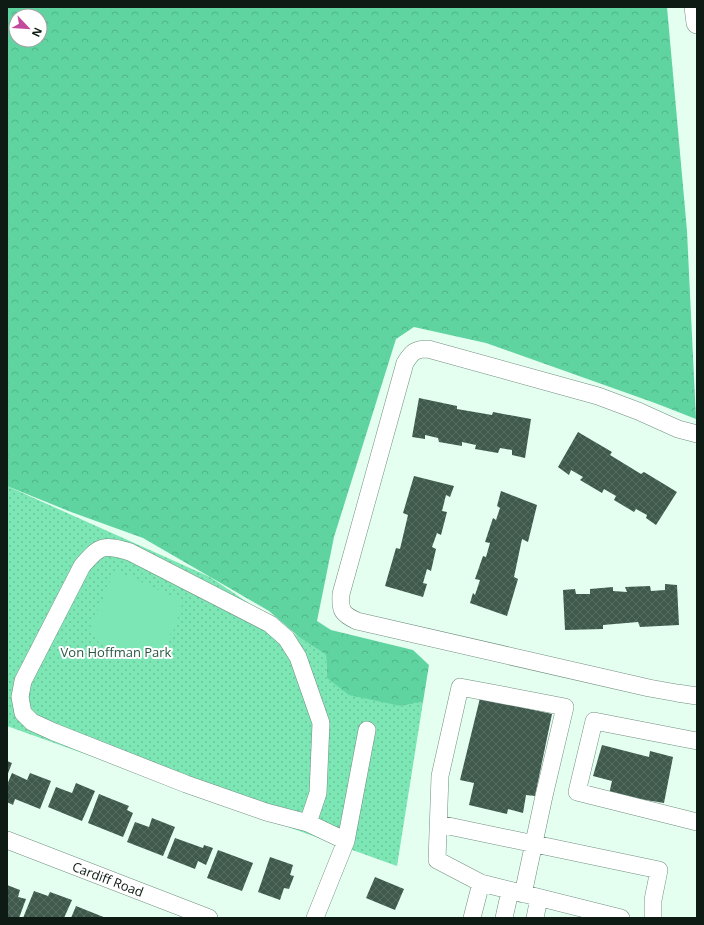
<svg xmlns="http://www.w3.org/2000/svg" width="704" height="925" font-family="'Open Sans',sans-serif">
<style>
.grass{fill:url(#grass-dots)}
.forest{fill:url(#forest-crowns);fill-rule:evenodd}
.garden{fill:#7ce6b5}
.building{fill:url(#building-cross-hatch)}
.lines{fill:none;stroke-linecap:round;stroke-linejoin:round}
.minor-casing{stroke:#728f80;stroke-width:18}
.major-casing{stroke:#728f80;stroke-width:22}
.minor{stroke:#fff;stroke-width:17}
.major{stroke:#fff;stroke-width:21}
.labels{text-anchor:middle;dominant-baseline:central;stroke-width:4;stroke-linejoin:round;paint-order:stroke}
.park-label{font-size:13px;fill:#285842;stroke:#fff}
.street-label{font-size:13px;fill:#0e1a14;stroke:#fff}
</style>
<defs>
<pattern id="grass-dots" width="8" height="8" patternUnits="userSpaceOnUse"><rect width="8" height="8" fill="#7ce6b5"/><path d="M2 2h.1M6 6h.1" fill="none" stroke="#6ac59b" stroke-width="1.8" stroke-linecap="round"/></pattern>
<pattern id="forest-crowns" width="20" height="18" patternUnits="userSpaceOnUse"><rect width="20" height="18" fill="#5fd4a1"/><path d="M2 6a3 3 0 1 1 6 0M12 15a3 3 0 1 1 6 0" fill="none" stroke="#51b58a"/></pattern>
<pattern id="building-cross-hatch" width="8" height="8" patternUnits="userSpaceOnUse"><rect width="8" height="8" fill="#3f5a4c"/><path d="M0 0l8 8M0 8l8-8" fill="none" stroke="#576d62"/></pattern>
</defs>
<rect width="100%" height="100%" fill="#e4fef0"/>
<!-- grass -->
<path class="grass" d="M 7,486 L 210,577 L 326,655 L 327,678 L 401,706 L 423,702 L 397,866 L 7,726 Z"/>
<!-- forest -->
<path class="forest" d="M 7,7 L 667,7 L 687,231 L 696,419 L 655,403 L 486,343 L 414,327 L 396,339 L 334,537 L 317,621 L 331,630 L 413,650 L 429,665 L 423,702 L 401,706 L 349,695 L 327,678 L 326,655 L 299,637 L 269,611 L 143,538 L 71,512 L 7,486 ZM 16,16 L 40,16 L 40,40 L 16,40 Z"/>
<!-- garden -->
<path class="garden" d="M 115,570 L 183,601 L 174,630 L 159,648 L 140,656 L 120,656 L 100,644 L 89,630 Z"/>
<!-- building -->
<path class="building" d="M 419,398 L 457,406 L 457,409 L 492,415 L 493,412 L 531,419 L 525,458 L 512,455 L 512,450 L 500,448 L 498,453 L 475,449 L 476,445 L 462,442 L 462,446 L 439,442 L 438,438 L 425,435 L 425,439 L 412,437 Z
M 578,432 L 612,452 L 610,455 L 641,474 L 644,472 L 677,492 L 656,525 L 646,518 L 647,515 L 636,509 L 634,512 L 614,500 L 616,496 L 604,489 L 602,493 L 580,480 L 583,477 L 571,470 L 569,475 L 558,467 Z
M 414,476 L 454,486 L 450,497 L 446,495 L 442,511 L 447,512 L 441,535 L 437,533 L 432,547 L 436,549 L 431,571 L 427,569 L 423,583 L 427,584 L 423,597 L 385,586 L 396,548 L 400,549 L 408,515 L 403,513 Z
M 501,491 L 537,505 L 528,542 L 522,539 L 514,577 L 518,579 L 507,616 L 470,603 L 473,593 L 475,595 L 480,580 L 475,579 L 483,556 L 486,557 L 490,543 L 485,542 L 493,518 L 496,520 L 500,508 L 497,506 Z
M 665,584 L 677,585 L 679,625 L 640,627 L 638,622 L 603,625 L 603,629 L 565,630 L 563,590 L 575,589 L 576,594 L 590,594 L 590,589 L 613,587 L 613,591 L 627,592 L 625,587 L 650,586 L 651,591 L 665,590 Z
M 480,698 L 552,714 L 535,796 L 526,795 L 523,813 L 508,809 L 507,814 L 469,805 L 474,783 L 460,780 Z
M 602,745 L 649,757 L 650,751 L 673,757 L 664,803 L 609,794 L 612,781 L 593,776 Z
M 7,761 L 12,763 L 7,776 Z
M 12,773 L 27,780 L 30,773 L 51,781 L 40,809 L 15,799 L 13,805 L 7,802 L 7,785 Z
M 76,783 L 95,791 L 82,821 L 48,807 L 56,787 L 72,793 Z
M 99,794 L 129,806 L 127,810 L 133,813 L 123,837 L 88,823 Z
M 152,818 L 175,827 L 163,856 L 127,842 L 135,822 L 149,827 Z
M 175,838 L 203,848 L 204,845 L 213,848 L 206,865 L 198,861 L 195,869 L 167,858 Z
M 218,850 L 253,863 L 242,891 L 207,878 Z
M 270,857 L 293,865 L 290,875 L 294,876 L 289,889 L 284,888 L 280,900 L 258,892 Z
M 375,877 L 404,889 L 395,910 L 366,898 Z
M 7,885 L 20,890 L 18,897 L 26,899 L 19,918 L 7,918 Z
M 34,891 L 48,896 L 50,892 L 72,900 L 64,918 L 23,918 Z
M 76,906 L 106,918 L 71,918 Z"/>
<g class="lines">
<defs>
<path id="minor" d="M 697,434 L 678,429 L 638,411 L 598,396 L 428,349 C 415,349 412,352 405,363 L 341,594 C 340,611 342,614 357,621 L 649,688 L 677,693 L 697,696
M 697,741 L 594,721 L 577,792 L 697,822
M 308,823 L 266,812 L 186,784 L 54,732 L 32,722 L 23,713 L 20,697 L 23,681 L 82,566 C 100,545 103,544 130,552 L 270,624 L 286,638 L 298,657 L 321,723 L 318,793 L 308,823 L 346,841
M 439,824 L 659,870 L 653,900 L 653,918
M 7,840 L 209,918
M 523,894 L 544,796 L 565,707 L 460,687 L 440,776 L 437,860 L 481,883 L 621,918
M 315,918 L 346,841 L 367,730
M 472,918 L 481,883
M 504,918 L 510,891
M 535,918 L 539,898"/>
<path id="major" d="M 695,7 L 697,23"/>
</defs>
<!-- minor casing -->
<use href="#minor" class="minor-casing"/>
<!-- major casing -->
<use href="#major" class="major-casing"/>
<!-- minor -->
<use href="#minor" class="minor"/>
<!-- major -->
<use href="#major" class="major"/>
</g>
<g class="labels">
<!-- park labels -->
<g class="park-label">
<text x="116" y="652">Von Hoffman Park</text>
</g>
<!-- street labels -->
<g class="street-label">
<text transform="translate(108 879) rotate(21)">Cardiff Road</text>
</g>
</g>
<!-- border -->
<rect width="704" height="925" fill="none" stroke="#0e1a14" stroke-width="16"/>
<!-- north arrow -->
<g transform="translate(28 28) rotate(115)"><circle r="19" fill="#ffffff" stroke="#9fa3a1"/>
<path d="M0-3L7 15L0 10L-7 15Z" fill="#c3499c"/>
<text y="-6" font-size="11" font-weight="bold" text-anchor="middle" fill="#0e1a14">N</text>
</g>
</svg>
